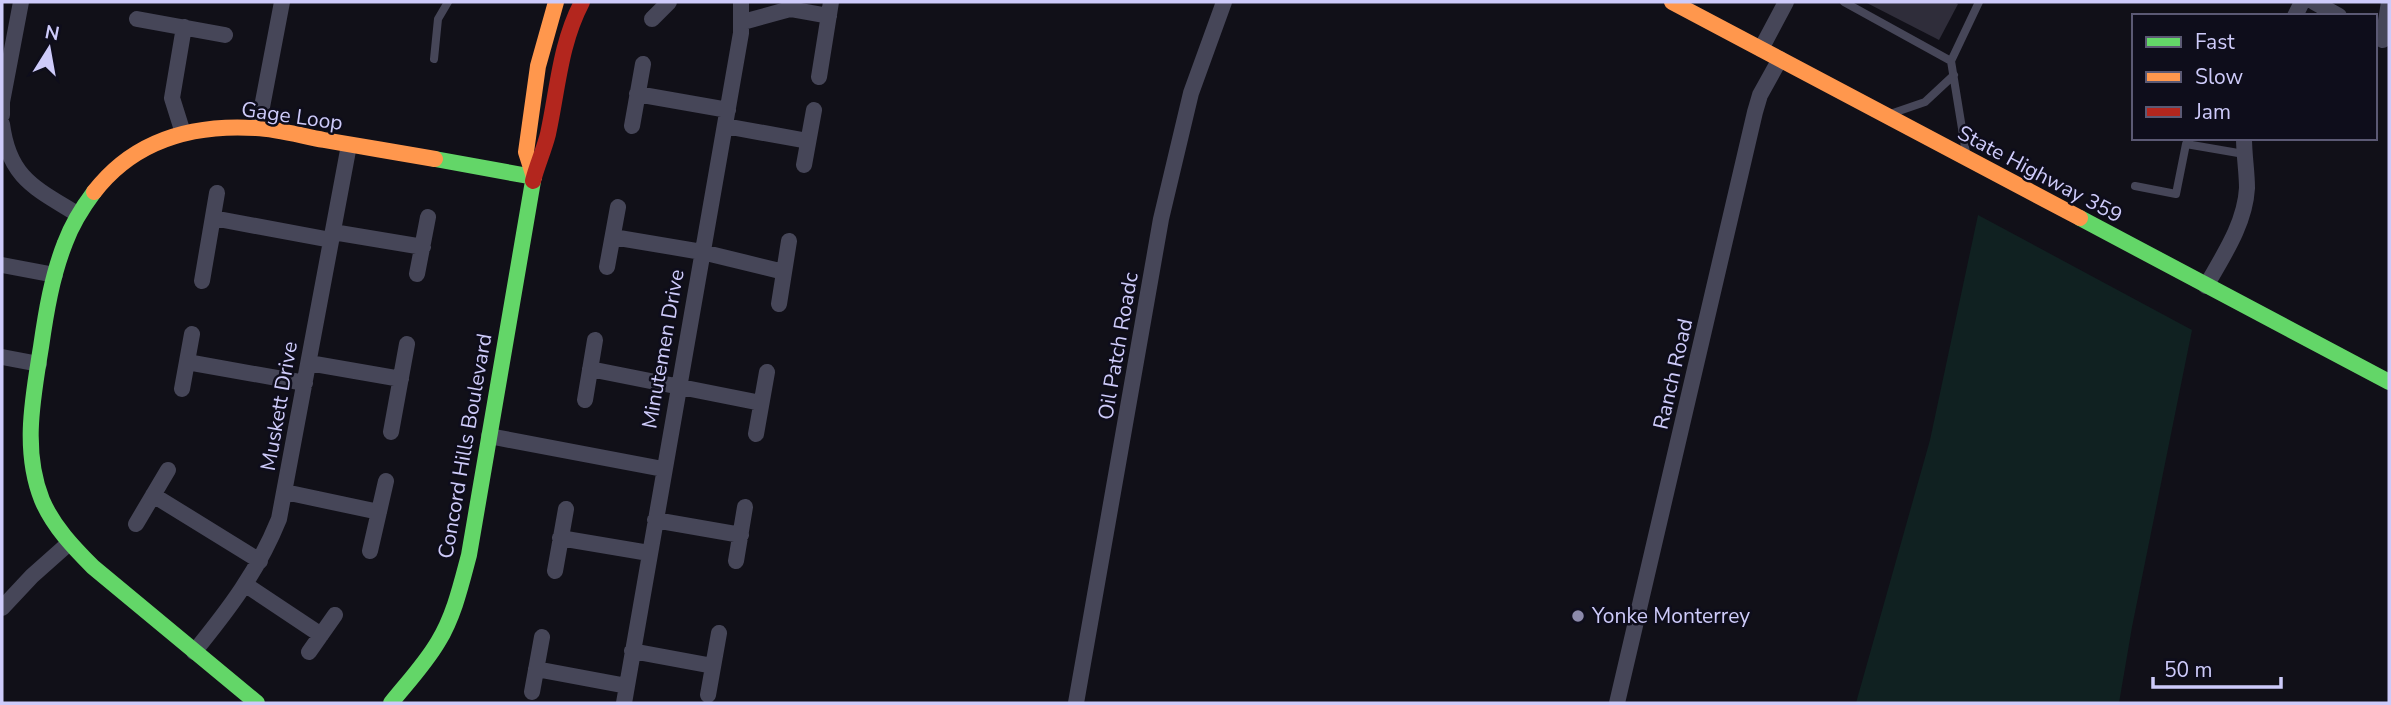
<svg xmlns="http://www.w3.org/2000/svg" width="2391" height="705" font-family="'Nunito Sans',sans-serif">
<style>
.green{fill:#102121}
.building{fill:#2f2d3a}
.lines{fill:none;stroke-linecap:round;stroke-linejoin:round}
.lane{stroke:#464658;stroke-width:8}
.street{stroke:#464658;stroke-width:16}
.fast{stroke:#63d668;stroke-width:16}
.slow{stroke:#ff974d;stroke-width:16}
.jam{stroke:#b3261e;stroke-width:16}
.poi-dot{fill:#8c8aab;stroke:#0e0d1b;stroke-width:2.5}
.labels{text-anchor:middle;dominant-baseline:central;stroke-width:5;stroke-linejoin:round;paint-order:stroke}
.street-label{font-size:21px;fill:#cecbfa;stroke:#0e0d1b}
.poi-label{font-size:21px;fill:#cecbfa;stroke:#0e0d1b;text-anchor:start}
</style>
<rect width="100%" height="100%" fill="#111018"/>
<!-- green -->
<path class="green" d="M 1978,215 L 2192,330 L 2132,627 L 2119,703 L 1856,703 L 1930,440 Z"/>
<!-- building -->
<path class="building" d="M 1865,2 L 1954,2 L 1958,4 L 1939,40 Z"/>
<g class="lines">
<!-- lane -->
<path class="lane" d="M 1844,2 L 1951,61 L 1979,2
M 434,59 L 438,19 L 448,2
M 1951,61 L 1966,153
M 1893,113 L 1925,102 L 1954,75
M 2135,186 L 2176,194 L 2186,144 L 2244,154"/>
<!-- street -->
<path class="street" d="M 2314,2 L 2339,16
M 2295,16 L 2302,2
M 137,19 L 225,35
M 652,19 L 669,2
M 743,22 L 790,9 L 829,16
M 2375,36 L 2383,40 L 2389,2
M 1761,49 L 1786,2
M 819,77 L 831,2
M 637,94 L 728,110
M 2,115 L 2,102 L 21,2
M 2,124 C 9,178 35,188 77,214
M 632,126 L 643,64
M 725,126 L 808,141
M 258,128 L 282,2
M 183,133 L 172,98 L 184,27
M 804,165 L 814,110
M 213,218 L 331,240
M 333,232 L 423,247
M 613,237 L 702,252 L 784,272
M 2,265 L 55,275
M 607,267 L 618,207
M 417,274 L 428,217
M 202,281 L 217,193
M 2206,286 C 2223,256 2245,224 2247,188 C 2247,172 2244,155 2244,138
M 779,304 L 789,241
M 2,357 L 39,364
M 187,362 L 305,383
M 309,363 L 401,379
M 590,369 L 761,403
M 182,389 L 192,334
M 585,400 L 595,340
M 391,432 L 407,344
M 756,434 L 767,372
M 489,436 L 663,469
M 285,492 L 379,512
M 153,495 L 260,561
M 655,520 L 741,535
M 136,524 L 168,470
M 560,538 L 649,553
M 370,551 L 386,481
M 736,561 L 745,507
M 555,571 L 566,509
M 246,585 L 321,635
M 2,608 L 32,576 L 68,544
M 632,651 L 713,666
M 194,652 C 229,609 258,571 279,519 L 349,145
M 309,652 L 335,615
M 536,669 L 627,686
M 532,692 L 542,637
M 708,695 L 719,633
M 624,703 L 741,33 L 741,2
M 1076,703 L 1161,219 L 1191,93 L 1224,2
M 1617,703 L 1755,112 L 1760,95 L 1780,59"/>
<!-- fast -->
<path class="fast" d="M 435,159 L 534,177
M 94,192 C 82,208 72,224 65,243 C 52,276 46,312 41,347 C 33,397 22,450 42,500 C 53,526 73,547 93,567 L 257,703
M 2080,218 L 2389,382
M 391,703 C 407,683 425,664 438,642 C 454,616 461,585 469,555 L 533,181"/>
<!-- slow -->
<path class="slow" d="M 1672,2 L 2080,218
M 534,177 L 526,152 L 538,66 L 556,2
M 94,192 C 134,140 193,124 256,128 C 278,129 302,136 324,140 C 361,146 398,153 435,159"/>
<!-- jam -->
<path class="jam" d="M 533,181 C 537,165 544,150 548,134 C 558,88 560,44 582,2"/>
</g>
<!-- markers -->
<circle class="poi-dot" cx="1578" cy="616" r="7"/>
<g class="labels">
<!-- street labels -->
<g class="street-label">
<text transform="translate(292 116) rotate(8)">Gage Loop</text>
<text transform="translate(2040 174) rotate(28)">State Highway 359</text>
<text transform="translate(1118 346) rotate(-80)">Oil Patch Roadc</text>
<text transform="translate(663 349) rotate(-80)">Minutemen Drive</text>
<text transform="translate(1673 374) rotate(-77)">Ranch Road</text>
<text transform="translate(279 406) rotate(-80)">Muskett Drive</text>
<text transform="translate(465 446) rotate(-80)">Concord Hills Boulevard</text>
</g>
<!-- poi labels -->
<g class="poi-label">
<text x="1592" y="616">Yonke Monterrey</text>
</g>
</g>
<!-- border -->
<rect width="2391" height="705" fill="none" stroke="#cecbfa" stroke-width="7"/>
<!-- legend -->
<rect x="2132" y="14" width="245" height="126" fill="#0e0d1b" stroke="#5b5974" stroke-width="2"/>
<rect x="2146" y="37" width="35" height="10" fill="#63d668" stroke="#5b5974" stroke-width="2"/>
<text x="2195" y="49" font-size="21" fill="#cecbfa">Fast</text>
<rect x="2146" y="72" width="35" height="10" fill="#ff974d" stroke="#5b5974" stroke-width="2"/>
<text x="2195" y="84" font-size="21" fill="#cecbfa">Slow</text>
<rect x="2146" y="107" width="35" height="10" fill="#b3261e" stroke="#5b5974" stroke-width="2"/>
<text x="2195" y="119" font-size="21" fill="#cecbfa">Jam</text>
<!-- north arrow -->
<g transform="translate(49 49) rotate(11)" stroke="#0e0d1b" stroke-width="5" paint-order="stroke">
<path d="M0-5L12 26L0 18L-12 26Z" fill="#cecbfa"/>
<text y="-10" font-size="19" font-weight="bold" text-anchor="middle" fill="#cecbfa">N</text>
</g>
<!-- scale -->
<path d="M2153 677v10h128v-10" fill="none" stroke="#cecbfa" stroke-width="3.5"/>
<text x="2164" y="677" font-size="21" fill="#cecbfa" stroke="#0e0d1b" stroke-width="5" paint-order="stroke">50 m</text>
</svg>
